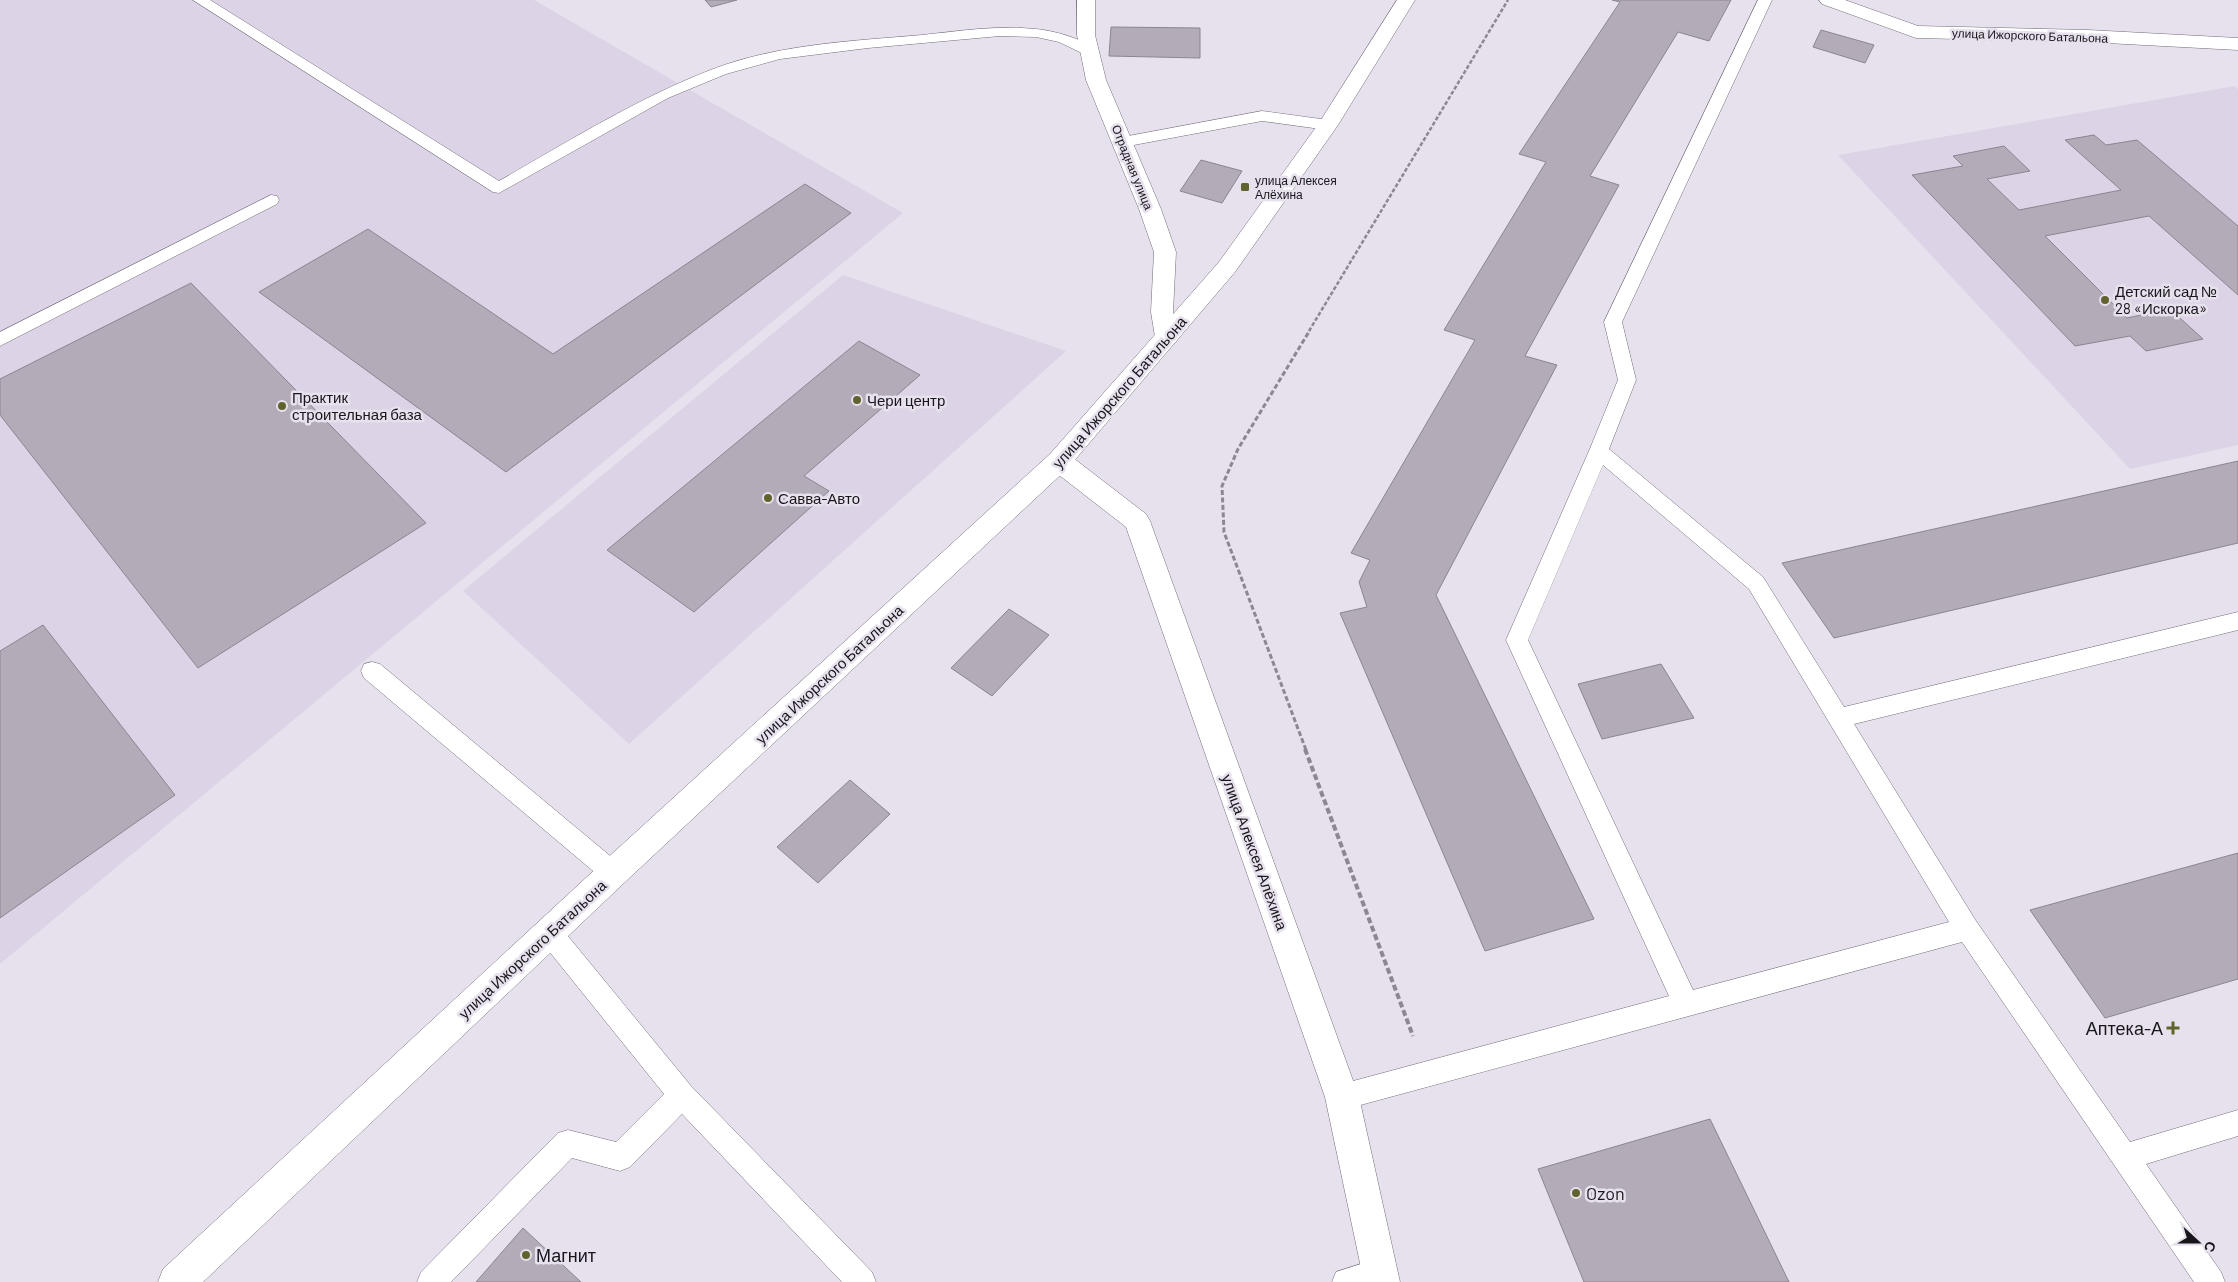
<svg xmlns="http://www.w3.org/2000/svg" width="2238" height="1282" font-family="Barlow,sans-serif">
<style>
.built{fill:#ddd3e6}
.building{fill:#b3acb8;stroke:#8b8590}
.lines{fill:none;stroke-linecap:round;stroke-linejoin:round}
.service-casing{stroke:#736d78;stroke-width:1}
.minor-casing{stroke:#736d78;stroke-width:1}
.tertiary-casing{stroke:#736d78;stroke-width:1}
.path-far2{stroke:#8c8790;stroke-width:2.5;stroke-dasharray:4 2;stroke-linecap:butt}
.path-far1{stroke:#8c8790;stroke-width:3;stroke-dasharray:5 2.5;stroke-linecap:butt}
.path{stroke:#8c8790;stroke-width:4;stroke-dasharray:6 3;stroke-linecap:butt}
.service{fill:#fff;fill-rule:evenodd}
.minor{fill:#fff;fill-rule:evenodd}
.tertiary{fill:#fff;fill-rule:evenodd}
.poi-dot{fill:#62622f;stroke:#e7e1ed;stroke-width:2}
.labels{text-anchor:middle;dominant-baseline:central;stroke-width:5;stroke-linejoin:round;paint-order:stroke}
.far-street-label{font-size:12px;fill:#19161b;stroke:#e7e1ed}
.far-poi-label{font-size:12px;fill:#19161b;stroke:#e7e1ed;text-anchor:start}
.poi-label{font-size:15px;fill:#19161b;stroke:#e7e1ed;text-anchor:start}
.street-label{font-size:15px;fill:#19161b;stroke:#e7e1ed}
.near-poi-label{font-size:18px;fill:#19161b;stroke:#e7e1ed;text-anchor:start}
</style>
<rect width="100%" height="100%" fill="#e7e1ed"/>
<!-- built -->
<path class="built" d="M 0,0 L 534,0 L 903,213 L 0,964 Z
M 2235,86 L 2238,89 L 2238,445 L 2130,469 L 1838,155 Z
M 843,275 L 1066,351 L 629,744 L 463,591 Z"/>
<!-- building -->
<path class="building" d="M 705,0 L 737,0 L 711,7 Z
M 1612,0 L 1731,0 L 1709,41 L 1678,32 L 1590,176 L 1619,185 L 1525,356 L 1557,365 L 1436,595 L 1594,919 L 1485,951 L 1340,613 L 1367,607 L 1359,582 L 1370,560 L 1351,553 L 1475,340 L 1444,330 L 1546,162 L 1519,154 L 1620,2 Z
M 1111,27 L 1200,28 L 1200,58 L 1109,56 Z
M 1821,30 L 1874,45 L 1865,63 L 1813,47 Z
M 2094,135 L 2106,145 L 2137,140 L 2238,226 L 2238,295 L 2149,216 L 2045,236 L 2127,318 L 2170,309 L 2203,339 L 2146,351 L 2130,336 L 2075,346 L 1912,175 L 1963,166 L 1953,156 L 2004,146 L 2030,171 L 1987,179 L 2019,210 L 2121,190 L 2065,140 Z
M 1201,160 L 1242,171 L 1222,203 L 1180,191 Z
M 805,184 L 851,213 L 506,472 L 259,292 L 368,229 L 553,354 Z
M 191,283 L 426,523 L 198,668 L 0,415 L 0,379 Z
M 859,341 L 920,375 L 804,476 L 829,491 L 694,612 L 607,550 Z
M 2238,461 L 2238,543 L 1834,638 L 1782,563 Z
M 1009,609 L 1049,635 L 992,696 L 951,668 Z
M 43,625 L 175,795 L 0,918 L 0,651 Z
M 1661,664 L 1694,718 L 1602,739 L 1578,684 Z
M 850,780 L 890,814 L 818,883 L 777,847 Z
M 2238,853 L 2238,979 L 2105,1018 L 2030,910 Z
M 1710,1119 L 1789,1282 L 1584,1282 L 1538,1169 Z
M 523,1228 L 581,1282 L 476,1282 Z"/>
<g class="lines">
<defs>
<path id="service" d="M 193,0 L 210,0 L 499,181 C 569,141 638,98 713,69 C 779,44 853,41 922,35 C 959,31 998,25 1035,29 C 1051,30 1088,39 1097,53 L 1090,57 L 1059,42 L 1036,37 L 1000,36 L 868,48 L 780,59 L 726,74 L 668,98 L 499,193 L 493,192 Z
M 1758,0 L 1772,0 L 1622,322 L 1636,380 L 1609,449 L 1763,577 L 1844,707 L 2238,612 L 2238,630 L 1854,724 L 1976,921 L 2130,1142 L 2238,1110 L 2238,1136 L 2146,1164 L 2221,1272 L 2225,1282 L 2194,1282 L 1962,942 L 1342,1110 L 1333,1106 L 1329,1097 L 1333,1088 L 1342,1084 L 1669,996 L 1506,640 L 1589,451 L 1618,380 L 1604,322 ZM 1603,465 L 1749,589 L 1949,922 L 1693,990 L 1528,640 Z
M 1262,111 L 1328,120 L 1333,122 L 1336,125 L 1333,128 L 1328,130 L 1262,121 L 1123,147 L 1117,145 L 1115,142 L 1117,139 L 1123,137 Z
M 271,195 L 277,196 L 279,200 L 277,204 L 0,346 L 0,332 Z
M 372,662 L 380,664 L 621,865 L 625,873 L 621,881 L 613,884 L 605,881 L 364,678 L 361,671 L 364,664 Z
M 549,920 L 558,924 L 691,1086 L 872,1272 L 876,1282 L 842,1282 L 682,1114 L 630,1167 L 620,1171 L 572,1158 L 451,1282 L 417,1282 L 421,1272 L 558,1133 L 568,1130 L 616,1142 L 664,1094 L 540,940 L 537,932 L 540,924 Z
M 1380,1258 L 1390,1262 L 1394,1272 L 1390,1282 L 1332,1282 L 1336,1272 Z"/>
<path id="minor" d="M 1077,0 L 1095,0 L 1095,35 L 1106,80 L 1161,209 L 1176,252 L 1173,312 L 1179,337 L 1175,343 L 1167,345 L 1159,343 L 1155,337 L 1151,312 L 1154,252 L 1139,209 L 1086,80 L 1077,35 Z
M 1819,0 L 1845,0 L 1918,26 L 2088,30 L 2238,38 L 2238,50 L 2088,42 L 1916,38 L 1822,4 Z
M 1059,452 L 1068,454 L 1146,514 L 1150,521 L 1359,1097 L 1400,1282 L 1364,1282 L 1325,1097 L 1126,527 L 1050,468 L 1047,461 L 1050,454 Z"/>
<path id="tertiary" d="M 1397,0 L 1415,0 L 1338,125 L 1235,272 L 1068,468 L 624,883 L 203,1282 L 158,1282 L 163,1269 L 602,863 L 1050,454 L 1219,262 L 1319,123 Z"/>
</defs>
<!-- service casing -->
<use href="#service" class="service-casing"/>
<!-- minor casing -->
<use href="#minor" class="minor-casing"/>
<!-- tertiary casing -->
<use href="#tertiary" class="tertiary-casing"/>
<!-- path-far2 -->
<path class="path-far2" d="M 1309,331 L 1508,0"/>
<!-- path-far1 -->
<path class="path-far1" d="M 1306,750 L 1224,532 L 1222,486 L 1238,449 L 1310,330"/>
<!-- path -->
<path class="path" d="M 1305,749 L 1413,1036"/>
<!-- service -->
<use href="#service" class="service"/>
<!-- minor -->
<use href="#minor" class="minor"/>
<!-- tertiary -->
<use href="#tertiary" class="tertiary"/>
</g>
<!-- markers -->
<g class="poi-dot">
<rect x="1240" y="182" width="10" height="10" rx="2.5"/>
<circle cx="2105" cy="300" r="5"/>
<circle cx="857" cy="400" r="5"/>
<circle cx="282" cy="406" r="5"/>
<circle cx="768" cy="498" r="5"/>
<path d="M2170.5 1020.5h5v5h5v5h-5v5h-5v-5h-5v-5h5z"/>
<circle cx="1576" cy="1193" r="5"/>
<circle cx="526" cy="1255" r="5"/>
</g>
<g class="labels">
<!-- far-street labels -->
<g class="far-street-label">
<text transform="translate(2030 35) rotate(2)">улица Ижорского Батальона</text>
<text transform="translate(1133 167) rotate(68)">Отрадная улица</text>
</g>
<!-- far-poi labels -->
<g class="far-poi-label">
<text x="1255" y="180">улица Алексея<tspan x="1255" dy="14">Алёхина</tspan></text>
</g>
<!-- poi labels -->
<g class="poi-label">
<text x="2115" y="291">Детский сад №<tspan x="2115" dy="17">28 «Искорка»</tspan></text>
<text x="292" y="397">Практик<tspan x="292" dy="17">строительная база</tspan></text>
<text x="867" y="400">Чери центр</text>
<text x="778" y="498">Савва-Авто</text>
</g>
<!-- street labels -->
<g class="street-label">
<text transform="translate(1119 392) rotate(-49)">улица Ижорского Батальона</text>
<text transform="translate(829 674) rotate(-43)">улица Ижорского Батальона</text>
<text transform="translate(1255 852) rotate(70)">улица Алексея Алёхина</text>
<text transform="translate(532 949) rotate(-43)">улица Ижорского Батальона</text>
</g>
<!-- near-poi labels -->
<g class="near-poi-label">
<text x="2163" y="1028" text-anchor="end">Аптека-А</text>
<text x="1586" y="1193">Ozon</text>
<text x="536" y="1255">Магнит</text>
</g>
</g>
<!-- north arrow -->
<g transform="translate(2198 1242) rotate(111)" stroke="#e7e1ed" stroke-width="4" paint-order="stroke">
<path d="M0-4L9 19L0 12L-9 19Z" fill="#19161b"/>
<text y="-8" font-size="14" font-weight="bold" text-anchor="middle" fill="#19161b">С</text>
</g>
</svg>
